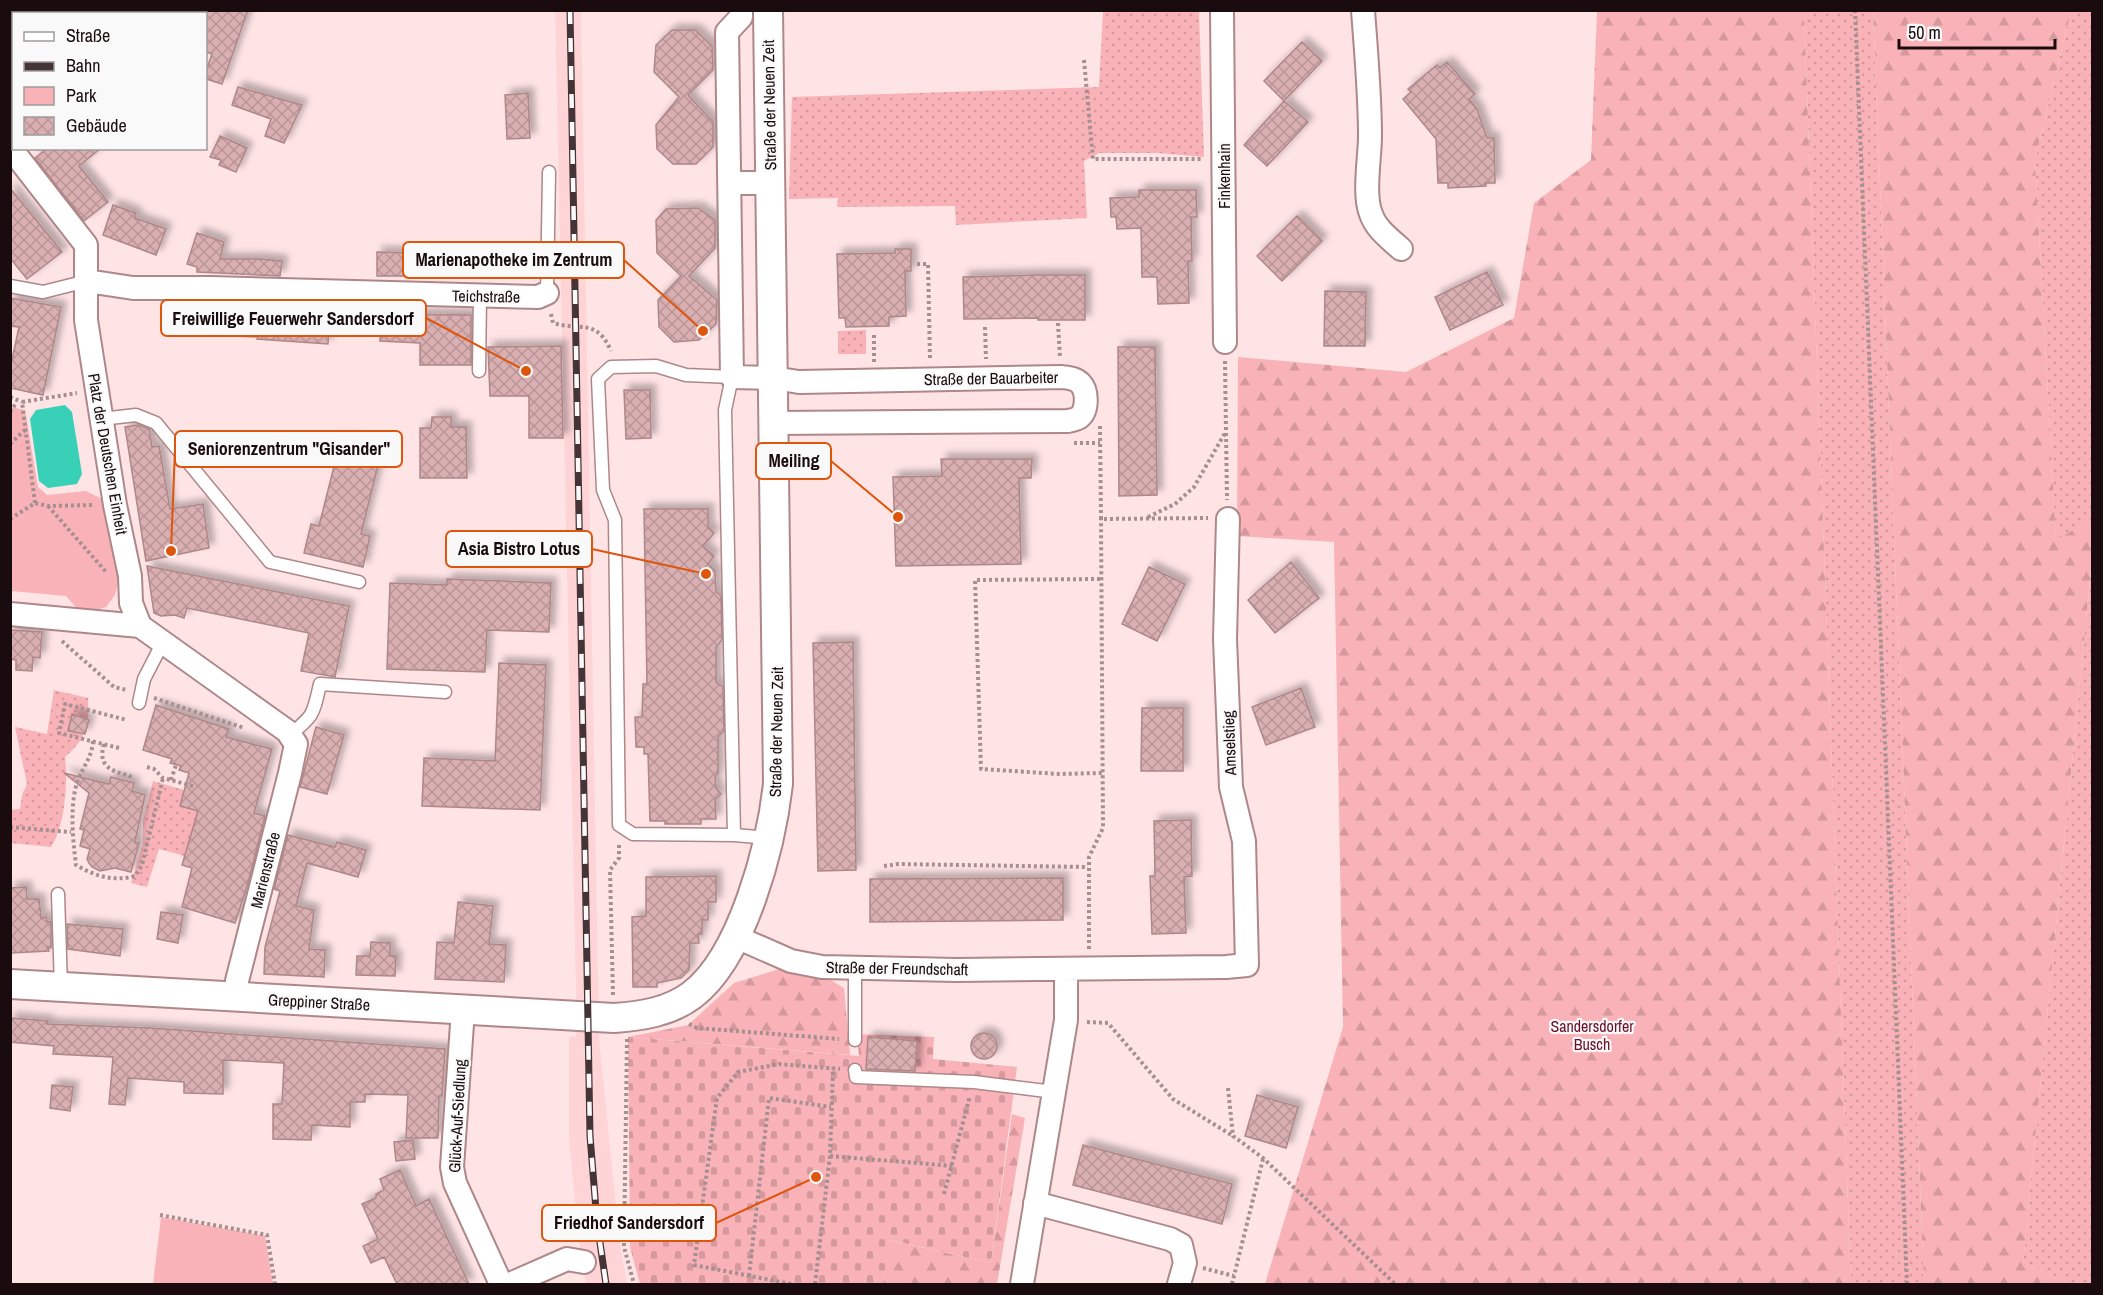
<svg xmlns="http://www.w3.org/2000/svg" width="2103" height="1295" font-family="'Archivo Narrow',sans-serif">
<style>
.built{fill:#fed4d7}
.grass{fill:url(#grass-dots)}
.forest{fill:url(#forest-firs)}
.cemetery{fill:url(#cemetery-stones)}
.green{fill:#f9b2b7}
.water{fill:#38d0b7}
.building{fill:url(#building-cross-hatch);stroke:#ae8789;stroke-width:1.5;filter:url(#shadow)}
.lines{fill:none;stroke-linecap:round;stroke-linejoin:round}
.service-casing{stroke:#ae8789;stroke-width:15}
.minor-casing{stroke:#ae8789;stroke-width:26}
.tertiary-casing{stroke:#ae8789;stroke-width:32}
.path{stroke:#a58f91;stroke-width:4;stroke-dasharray:3 3;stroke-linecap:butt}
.service{stroke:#fff;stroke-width:12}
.minor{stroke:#fff;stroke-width:22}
.tertiary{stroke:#fff;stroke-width:28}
.rail-casing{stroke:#443436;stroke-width:7}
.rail{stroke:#f9f9f9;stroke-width:4.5;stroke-dasharray:14;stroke-linecap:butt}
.labels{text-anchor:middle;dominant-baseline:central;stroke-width:4.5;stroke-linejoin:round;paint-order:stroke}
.street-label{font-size:16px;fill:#1a0c0e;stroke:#f9f9f9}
.park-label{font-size:16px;fill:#6d0e26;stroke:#f9f9f9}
.leader{fill:none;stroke:#de550c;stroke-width:2}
.callout-dot{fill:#de550c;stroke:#f9f9f9;stroke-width:2}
.callout{fill:#f9f9f9;stroke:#de550c;stroke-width:2}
.callout-label{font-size:18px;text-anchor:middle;font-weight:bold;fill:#1a0c0e}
</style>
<defs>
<pattern id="grass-dots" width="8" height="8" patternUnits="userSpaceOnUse" patternTransform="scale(1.5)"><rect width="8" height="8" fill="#f9b2b7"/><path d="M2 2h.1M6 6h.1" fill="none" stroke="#d5989c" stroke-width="1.8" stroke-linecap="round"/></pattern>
<pattern id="forest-firs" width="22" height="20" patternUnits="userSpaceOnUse" patternTransform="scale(1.5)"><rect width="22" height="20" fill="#f9b2b7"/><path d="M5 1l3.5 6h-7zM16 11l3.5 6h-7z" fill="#d5989c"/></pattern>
<pattern id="cemetery-stones" width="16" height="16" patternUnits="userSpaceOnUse" patternTransform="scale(1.5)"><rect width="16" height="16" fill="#f9b2b7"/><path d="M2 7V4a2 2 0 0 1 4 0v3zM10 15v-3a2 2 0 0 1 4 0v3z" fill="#d5989c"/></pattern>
<pattern id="building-cross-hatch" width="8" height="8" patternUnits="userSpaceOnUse" patternTransform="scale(1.5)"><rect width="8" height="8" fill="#d9afb2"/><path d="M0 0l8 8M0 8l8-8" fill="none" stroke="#ba9598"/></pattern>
<filter id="shadow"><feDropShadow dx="5.5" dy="-5.5" stdDeviation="3" flood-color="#0004"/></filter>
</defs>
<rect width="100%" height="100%" fill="#ffe4e6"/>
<!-- built -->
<path class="built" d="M 555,11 L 581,11 L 599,1037 L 619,1237 L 627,1284 L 586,1284 L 579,1241 L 569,1140 L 569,1037 L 576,1036 L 576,992 Z"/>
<!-- grass -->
<path class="grass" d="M 1103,11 L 1199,11 L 1204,157 L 1158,153 L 1099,153 L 1084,161 L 1087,218 L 956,225 L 955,206 L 837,207 L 838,198 L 789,199 L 792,97 L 1099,87 Z
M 1804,11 L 1873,11 L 1924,1284 L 1851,1284 Z
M 2071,11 L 2092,11 L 2092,519 L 2056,541 L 2035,160 Z
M 866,330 L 866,354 L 838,354 L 838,331 Z
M 2092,559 L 2092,1284 L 2069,1284 L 2023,1262 Z
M 54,690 L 88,698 C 90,727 86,738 65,757 C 68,782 65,826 51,847 L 11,843 L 10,810 L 20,809 L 22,795 L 27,784 L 15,727 L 47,734 Z
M 153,781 L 184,790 L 180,806 L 198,811 L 185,856 L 159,849 L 147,887 L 131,883 L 143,844 L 143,821 Z"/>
<!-- forest -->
<path class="forest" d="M 1597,11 L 1804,11 L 1851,1284 L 1265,1284 L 1343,1027 L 1334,542 L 1237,536 L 1238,357 L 1406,372 L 1514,318 L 1534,203 L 1591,160 Z
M 1873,11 L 2071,11 L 2035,160 L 2056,540 L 2092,519 L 2092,559 L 2023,1262 L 2069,1284 L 1924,1284 Z
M 779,969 L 826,977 L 844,988 L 850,1055 L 628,1037 L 688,1025 L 734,983 Z
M 1012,1114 L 1025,1118 L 997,1284 L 883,1284 L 889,1240 L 991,1263 Z"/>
<!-- cemetery -->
<path class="cemetery" d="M 857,1034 L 934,1037 L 933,1059 L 1017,1067 L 991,1263 L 890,1240 L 883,1284 L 640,1284 L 630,1247 L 628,1037 L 859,1056 Z"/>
<!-- green -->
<path class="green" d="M 11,407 L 25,410 L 38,487 L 47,495 L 86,491 L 106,501 L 119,580 L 115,595 L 106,607 L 94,611 L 80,612 L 66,596 L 11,591 Z
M 161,1217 L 265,1236 L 273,1284 L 153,1284 Z"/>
<!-- water -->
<path class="water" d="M 65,405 L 72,412 L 82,474 L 77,484 L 48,488 L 39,481 L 30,419 L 36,410 Z"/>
<!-- building -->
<path class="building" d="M 206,10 L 248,10 L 222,84 L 206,79 L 206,71 L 212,54 L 206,52 Z
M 672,30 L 695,30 L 712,46 L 713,70 L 688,95 L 713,122 L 713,147 L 696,164 L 673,164 L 657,149 L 656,125 L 679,97 L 654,72 L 656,45 Z
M 1302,42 L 1322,61 L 1284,101 L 1264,81 Z
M 1447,62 L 1475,94 L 1469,99 L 1477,109 L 1487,138 L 1494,138 L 1495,183 L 1486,183 L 1486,186 L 1448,188 L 1448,183 L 1438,183 L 1436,139 L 1403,99 L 1411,92 L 1408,89 L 1437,65 L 1440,68 Z
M 238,87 L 302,105 L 284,143 L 265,136 L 271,119 L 232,105 Z
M 528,93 L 530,138 L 507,139 L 505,95 Z
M 1284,101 L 1308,122 L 1267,166 L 1244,145 Z
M 220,136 L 247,148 L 236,172 L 219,165 L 221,160 L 210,157 Z
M 48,148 L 101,148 L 79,166 L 108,202 L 84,221 L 35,158 Z
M 10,188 L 62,252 L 27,279 L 10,258 Z
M 1139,190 L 1196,190 L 1197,217 L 1191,217 L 1192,261 L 1188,261 L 1189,303 L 1158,304 L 1157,277 L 1142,277 L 1141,228 L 1117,229 L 1116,217 L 1111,217 L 1110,198 L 1139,197 Z
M 113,205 L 136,213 L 135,218 L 166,229 L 156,255 L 103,235 Z
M 698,208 L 715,220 L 715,248 L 689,276 L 717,300 L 716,324 L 699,340 L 674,342 L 659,327 L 658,300 L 681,276 L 657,253 L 656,220 L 666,209 Z
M 1297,216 L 1322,241 L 1282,281 L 1257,256 Z
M 197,233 L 224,242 L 220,259 L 260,259 L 282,261 L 280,276 L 197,272 L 197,267 L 187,264 Z
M 895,249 L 911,249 L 911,271 L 905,271 L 906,316 L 889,317 L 889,326 L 846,327 L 845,318 L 839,318 L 837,254 L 895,253 Z
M 377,252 L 417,253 L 417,259 L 471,262 L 470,278 L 417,274 L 417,276 L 377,276 Z
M 1487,272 L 1503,305 L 1450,330 L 1435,297 Z
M 1038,275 L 1085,275 L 1085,320 L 1038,320 L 1038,318 L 964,319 L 963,277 Z
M 1325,291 L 1366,292 L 1365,346 L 1324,346 Z
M 10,298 L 61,307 L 43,395 L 10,388 L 10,369 L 19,327 L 10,326 Z
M 209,307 L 259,308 L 330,312 L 328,344 L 257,339 L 258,337 L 208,335 Z
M 381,314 L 471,315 L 471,365 L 420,365 L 420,343 L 380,341 Z
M 561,346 L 563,438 L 529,438 L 529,396 L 490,396 L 488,347 Z
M 1118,347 L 1155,347 L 1157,495 L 1119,496 Z
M 624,390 L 650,390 L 651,438 L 626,439 Z
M 432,417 L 451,417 L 451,427 L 466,427 L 467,478 L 420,478 L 420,428 L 431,428 Z
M 138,425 L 149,429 L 152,447 L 159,446 L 170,509 L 203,504 L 209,548 L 146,561 L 125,427 Z
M 341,439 L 382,449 L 361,534 L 370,536 L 363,567 L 304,553 L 311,524 L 319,526 Z
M 941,459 L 1032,459 L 1031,478 L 1019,478 L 1021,564 L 896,566 L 893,477 L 942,476 Z
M 644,509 L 708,509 L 708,527 L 714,533 L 703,546 L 714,556 L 708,564 L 715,571 L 716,591 L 721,596 L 722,640 L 716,647 L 716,682 L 723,687 L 724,731 L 718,737 L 718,773 L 715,777 L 716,788 L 721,794 L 715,800 L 716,819 L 701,819 L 701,824 L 665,824 L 665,821 L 650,821 L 648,754 L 644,754 L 644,747 L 636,747 L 635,717 L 642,717 L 643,684 L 647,684 Z
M 1291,562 L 1319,598 L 1275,633 L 1248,600 Z
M 147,566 L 349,606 L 335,677 L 301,671 L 309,633 L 187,608 L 184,618 L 175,615 L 161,616 L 154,613 Z
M 1149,567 L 1185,584 L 1157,641 L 1122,624 Z
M 447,579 L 551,583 L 549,632 L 487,630 L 485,672 L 387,669 L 390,583 L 447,585 Z
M 10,630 L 42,632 L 40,658 L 33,657 L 32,671 L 16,670 L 16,660 L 10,659 Z
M 853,642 L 856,870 L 818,871 L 813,643 Z
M 499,663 L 546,665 L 540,810 L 422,806 L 424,758 L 495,761 Z
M 1301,688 L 1315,727 L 1266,745 L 1252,707 Z
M 156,705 L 229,729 L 226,737 L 272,749 L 254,813 L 265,816 L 248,883 L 235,923 L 182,907 L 192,868 L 182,865 L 198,811 L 180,806 L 189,773 L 179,770 L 181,766 L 170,763 L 172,759 L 143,750 Z
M 1142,708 L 1183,708 L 1183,771 L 1141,771 Z
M 72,714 L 89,720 L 85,734 L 68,731 Z
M 316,727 L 344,735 L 327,794 L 300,787 Z
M 64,773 L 109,784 L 111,777 L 134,783 L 132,791 L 145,795 L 135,842 L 139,843 L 131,872 L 115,868 L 100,871 L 92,867 L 89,863 L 87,859 L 90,849 L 80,846 L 84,830 L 80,829 L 89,793 Z
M 1191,820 L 1192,876 L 1184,877 L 1186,933 L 1152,934 L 1150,876 L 1155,876 L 1154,821 Z
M 288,835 L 335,847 L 337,842 L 366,850 L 358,877 L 307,863 L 296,906 L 314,910 L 309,949 L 325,950 L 324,977 L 264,974 L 265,947 L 280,891 L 274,889 Z
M 716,876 L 716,902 L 708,902 L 708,920 L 702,920 L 702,934 L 698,934 L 699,943 L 690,943 L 689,970 L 681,978 L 657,983 L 657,987 L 633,987 L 632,917 L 646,916 L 646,877 Z
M 1063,878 L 1063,920 L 870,922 L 870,879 Z
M 26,887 L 27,899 L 39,899 L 41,918 L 46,917 L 47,921 L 51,922 L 51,948 L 48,947 L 49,951 L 10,953 L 10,888 Z
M 458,902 L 493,906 L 489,944 L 506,945 L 504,982 L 435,979 L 437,942 L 454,943 Z
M 161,912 L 183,915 L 178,943 L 157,939 Z
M 67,924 L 123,929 L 120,956 L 68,949 Z
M 371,942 L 390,943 L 390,956 L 396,956 L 395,976 L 356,975 L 357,956 L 370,956 Z
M 10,1018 L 48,1021 L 47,1024 L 150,1028 L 445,1049 L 442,1096 L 439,1096 L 438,1138 L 406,1138 L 408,1095 L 365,1094 L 365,1102 L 350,1102 L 350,1127 L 312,1125 L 311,1140 L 273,1139 L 273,1104 L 282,1104 L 284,1063 L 223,1060 L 223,1094 L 184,1093 L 184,1082 L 128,1078 L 125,1105 L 109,1104 L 113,1057 L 53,1054 L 54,1046 L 10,1042 Z
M971 1046a13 13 0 1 1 26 0a13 13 0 1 1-26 0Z
M 868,1037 L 917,1041 L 915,1071 L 866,1069 Z
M 52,1085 L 73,1087 L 70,1111 L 50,1108 Z
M 1257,1095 L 1298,1107 L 1286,1148 L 1245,1136 Z
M 413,1140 L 415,1159 L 396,1161 L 394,1142 Z
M 1083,1145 L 1232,1184 L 1222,1224 L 1073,1185 Z
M 400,1170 L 416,1206 L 429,1199 L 469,1284 L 397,1284 L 384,1257 L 371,1263 L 363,1246 L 378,1239 L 362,1204 L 376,1198 L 376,1194 L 384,1190 L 380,1179 Z"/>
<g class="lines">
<defs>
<path id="service" d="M 10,286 L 43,292 L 87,281
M 547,293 L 549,172
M 479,371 L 480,296
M 101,419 L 136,415 L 156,423 L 270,562 L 359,582
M 139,703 L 144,679 L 162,644
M 290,735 C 314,715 313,715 320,684 L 445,692
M 734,835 L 633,834 L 619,825 L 615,520 L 603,490 L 598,379 L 611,367 L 656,366 L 686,375 L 732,377 L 725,410 L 734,835 L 769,838
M 58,894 L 61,987
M 855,1040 L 855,968
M 855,1070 L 856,1077 L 974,1082 L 1054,1092"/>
<path id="minor" d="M 741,10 L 741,17 L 727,32 L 732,377 L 773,378 L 799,382 L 1062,377 C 1068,378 1075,378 1080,383 C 1088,391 1088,412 1078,418 C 1075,420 1071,420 1068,421 L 773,423
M 1222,10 L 1225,342
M 1363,10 C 1366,52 1370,94 1370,136 C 1370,157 1363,195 1371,214 C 1376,229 1390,239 1401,249
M 152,14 L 153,10
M 10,60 L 14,61
M 19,159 L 86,245 L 86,320 L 115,505 L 130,576 L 131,603 L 140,626 L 287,731 L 296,744 L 290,773 L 237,981 L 237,997
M 730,183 L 770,183
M 87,281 L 133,288 L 212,288 L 538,297 L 547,293
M 10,614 L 140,626
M 734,936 L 791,961 L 822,967 L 956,970 L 1226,967 L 1247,965 L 1244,841 L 1231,787 L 1225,639 L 1228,519
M 463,1010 L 452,1167 L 455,1183 L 501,1284
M 1035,1203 L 1170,1239 L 1181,1245 L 1185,1263 L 1179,1284
M 510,1284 L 567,1259 L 584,1262
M 1022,1284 L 1066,1020 L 1066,969"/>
<path id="tertiary" d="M 10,984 L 614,1018 C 642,1016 669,1012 692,995 C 743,956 771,846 778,784 L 768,10"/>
</defs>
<!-- service casing -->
<use href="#service" class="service-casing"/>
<!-- minor casing -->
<use href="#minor" class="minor-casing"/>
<!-- tertiary casing -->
<use href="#tertiary" class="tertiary-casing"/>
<!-- path -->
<path class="path" d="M 1855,10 L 1907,1284
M 1084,60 L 1093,159 L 1202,159
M 10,92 L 14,96
M 917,264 L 928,264 L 930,360
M 551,314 L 553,323 C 580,331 597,318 611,351
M 1058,323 L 1060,358
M 985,327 L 986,359
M 1225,361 L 1227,500
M 874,362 L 874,333
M 10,397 L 22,402
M 10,412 L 17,402
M 1100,426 L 1101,519 L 1208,518
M 1074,443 L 1100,443
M 10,444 L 25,430
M 35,503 L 22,402 L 77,393
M 48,506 L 107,573
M 1148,517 L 1175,504 L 1194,487 L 1225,433
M 10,519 L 35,503 L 48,506 L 94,505
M 1100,579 L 975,580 L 981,769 L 1059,774 L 1102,773
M 62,641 L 114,687 L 127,690
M 154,698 L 244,728
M 93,741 C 92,757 84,765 78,780 C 69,804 73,841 76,865 C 95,876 113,882 135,876 L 142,865 L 163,778
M 104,744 C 97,767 112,771 130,776 L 129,782
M 119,748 L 59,733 L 65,704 L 127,720
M 147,767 L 154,769 L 163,778 L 193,786
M 171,780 L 176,765
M 10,827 L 71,832
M 884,866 L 898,864 L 1088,867
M 1089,949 L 1089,857 L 1103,828 L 1101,519
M 613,995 L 610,870 L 619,858 L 619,843
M 1087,1022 L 1108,1023 L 1173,1099 L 1233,1136
M 689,1024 L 697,1028 L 839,1039
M 627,1039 L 624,1247 L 634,1284
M 1228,1088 L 1233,1136 L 1263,1158 L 1395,1284
M 830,1156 L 953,1166
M 944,1194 L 970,1096
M 160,1215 L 267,1235 L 275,1284
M 1203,1268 L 1234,1276
M 749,1276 L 769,1098 L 831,1107
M 791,1284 L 694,1265 L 717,1098 L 738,1072 L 779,1064 L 840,1069
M 815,1284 L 830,1156 L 833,1068
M 1232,1284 L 1263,1159"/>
<!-- service -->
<use href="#service" class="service"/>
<!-- minor -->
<use href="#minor" class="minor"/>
<!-- tertiary -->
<use href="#tertiary" class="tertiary"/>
<defs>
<path id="rail" d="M 570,10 L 590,1136 L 597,1222 L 606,1284"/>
</defs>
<!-- rail casing -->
<use href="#rail" class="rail-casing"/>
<!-- rail -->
<use href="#rail" class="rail"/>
</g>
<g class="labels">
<!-- street labels -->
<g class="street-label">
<text transform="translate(769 105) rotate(-91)">Straße der Neuen Zeit</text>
<text transform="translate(1224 176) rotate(-90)">Finkenhain</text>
<text transform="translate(486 296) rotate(1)">Teichstraße</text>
<text transform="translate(991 378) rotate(-1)">Straße der Bauarbeiter</text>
<text transform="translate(108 454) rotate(80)">Platz der Deutschen Einheit</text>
<text transform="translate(776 732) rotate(-89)">Straße der Neuen Zeit</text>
<text transform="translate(1229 743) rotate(-92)">Amselstieg</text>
<text transform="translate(265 870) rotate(-76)">Marienstraße</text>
<text transform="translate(897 968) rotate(1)">Straße der Freundschaft</text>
<text transform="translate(319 1002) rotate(3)">Greppiner Straße</text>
<text transform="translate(457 1116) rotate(-87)">Glück-Auf-Siedlung</text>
</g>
<!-- park labels -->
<g class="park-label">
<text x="1592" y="1026">Sandersdorfer<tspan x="1592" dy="18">Busch</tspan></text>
</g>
</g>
<!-- callouts -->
<path class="leader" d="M703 331L624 260M526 371L426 318M171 551L175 449M898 517L831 461M706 574L592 549M816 1177L716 1223"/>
<g class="callout-dot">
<circle cx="703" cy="331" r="6"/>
<circle cx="526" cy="371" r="6"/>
<circle cx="171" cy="551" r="6"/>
<circle cx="898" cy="517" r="6"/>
<circle cx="706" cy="574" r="6"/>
<circle cx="816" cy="1177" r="6"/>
</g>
<g class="callout">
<rect x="403" y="242" width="221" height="36" rx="6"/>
<rect x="161" y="300" width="265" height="36" rx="6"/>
<rect x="175" y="431" width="227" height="36" rx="6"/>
<rect x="756" y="443" width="75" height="36" rx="6"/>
<rect x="446" y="531" width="146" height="36" rx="6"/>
<rect x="542" y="1205" width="174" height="36" rx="6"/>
</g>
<g class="callout-label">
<text x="514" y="266">Marienapotheke im Zentrum</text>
<text x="293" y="325">Freiwillige Feuerwehr Sandersdorf</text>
<text x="289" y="455">Seniorenzentrum "Gisander"</text>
<text x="794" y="467">Meiling</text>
<text x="519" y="555">Asia Bistro Lotus</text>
<text x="629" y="1229">Friedhof Sandersdorf</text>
</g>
<!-- border -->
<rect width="2103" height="1295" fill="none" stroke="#1a0c0e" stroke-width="24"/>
<!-- legend -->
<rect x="12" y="12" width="195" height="138" fill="#f9f9f9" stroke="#a09a9b" stroke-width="1.5"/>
<rect x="24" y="32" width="30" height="9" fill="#ffffff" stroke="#a09a9b" stroke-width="1.5"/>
<text x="66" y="42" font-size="18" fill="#1a0c0e">Straße</text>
<rect x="24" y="62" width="30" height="9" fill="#443436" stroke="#a09a9b" stroke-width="1.5"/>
<text x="66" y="72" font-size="18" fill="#1a0c0e">Bahn</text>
<rect x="24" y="87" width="30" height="18" fill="#f9b2b7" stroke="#a09a9b" stroke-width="1.5"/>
<text x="66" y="102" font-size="18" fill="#1a0c0e">Park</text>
<rect x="24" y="117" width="30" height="18" fill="url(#building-cross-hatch)" stroke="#a09a9b" stroke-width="1.5"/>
<text x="66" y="132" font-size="18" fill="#1a0c0e">Gebäude</text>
<!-- scale -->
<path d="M1899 39v9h156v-9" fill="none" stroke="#1a0c0e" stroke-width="3"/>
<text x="1908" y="39" font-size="18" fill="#1a0c0e" stroke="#f9f9f9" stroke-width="4.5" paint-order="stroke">50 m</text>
</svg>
